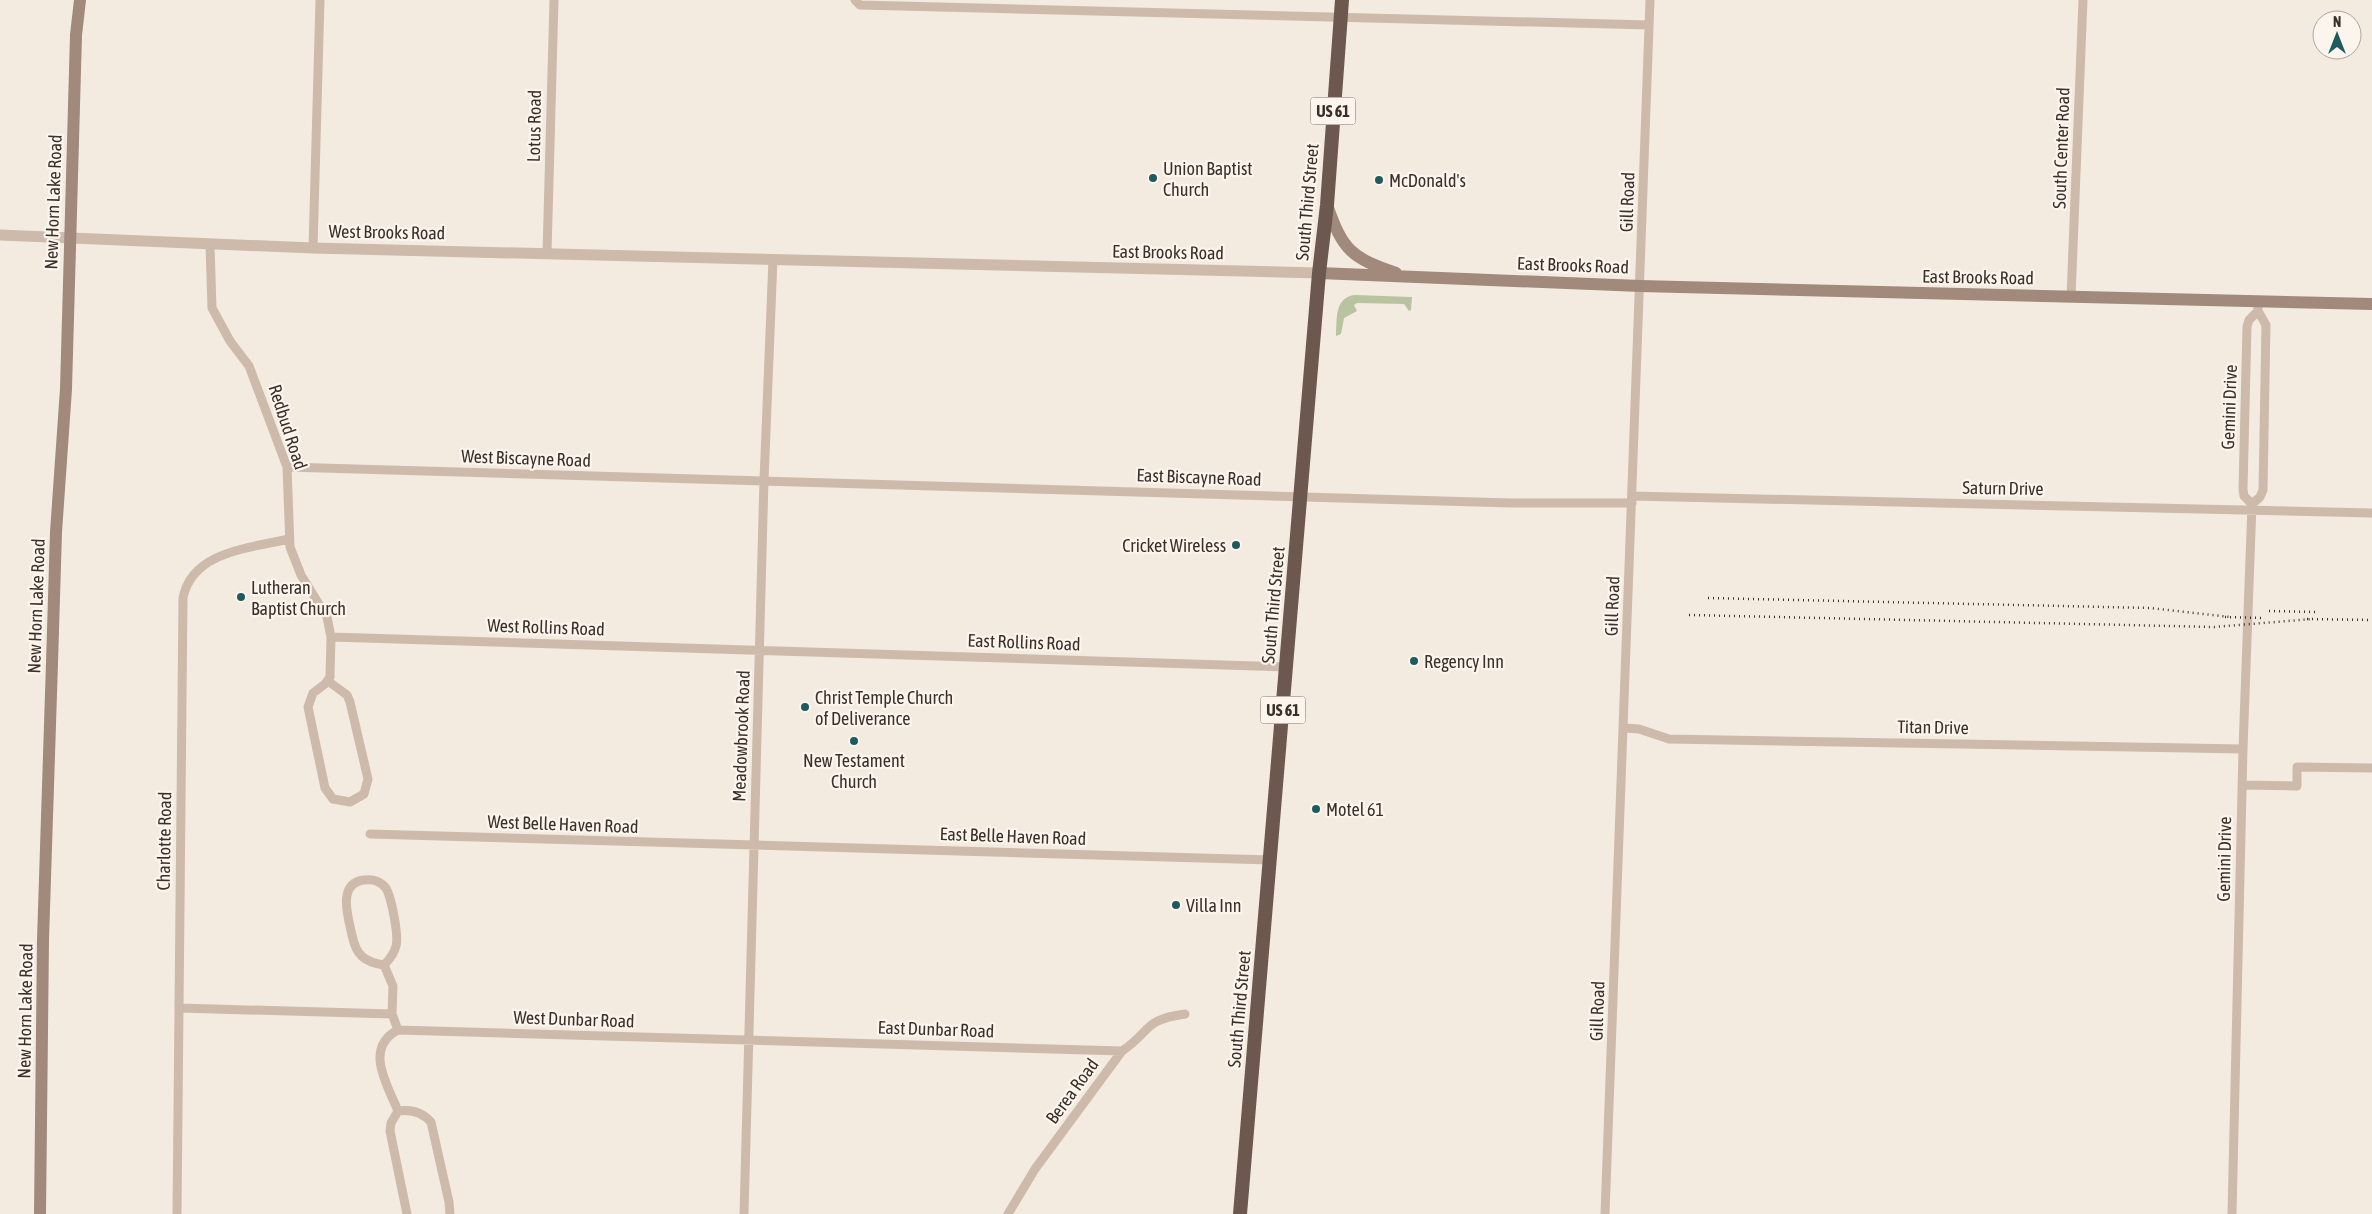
<svg xmlns="http://www.w3.org/2000/svg" width="2372" height="1214" font-family="'Asap Condensed',sans-serif">
<style>
.green{fill:#b8c49f}
.lines{fill:none;stroke-linecap:round;stroke-linejoin:round}
.minor{stroke:#cdbaab;stroke-width:9}
.tertiary{stroke:#cdbaab;stroke-width:11}
.secondary{stroke:#a1897c;stroke-width:12}
.trunk{stroke:#6c584e;stroke-width:14}
.rail{stroke:#3b2f2a;stroke-width:2.5;stroke-dasharray:1 4;stroke-linecap:butt}
.poi-dot{fill:#1e5b5f;stroke:#fbf5ed;stroke-width:2}
.labels{text-anchor:middle;dominant-baseline:central;stroke-width:4.5;stroke-linejoin:round;paint-order:stroke}
.shield{fill:#fbf5ed;stroke:#756a64;stroke-width:1}
.shield-label{font-size:16px;font-weight:bold;fill:#3b2f2a}
.street-label{font-size:18px;fill:#3b2f2a;stroke:#fbf5ed}
.poi-label{font-size:18px;fill:#3b2f2a;stroke:#fbf5ed;text-anchor:start}
</style>
<rect width="100%" height="100%" fill="#f4ebe0"/>
<!-- green -->
<path class="green" d="M 1355,295 L 1412,297 L 1411,310 L 1409,311 L 1404,304 L 1357,303 L 1354,305 L 1357,311 L 1344,318 L 1341,334 L 1336,336 C 1337,320 1334,297 1355,295 Z"/>
<g class="lines">
<!-- minor -->
<path class="minor" d="M 855,0 L 860,5 L 1649,25
M 210,245 L 212,308 L 230,341 L 249,366 L 287,467 L 290,547 L 301,575 L 327,617 L 331,637 L 330,677 L 325,684 L 313,693 L 308,707 L 325,788 L 333,799 L 350,802 L 364,794 L 368,779 L 350,702 L 347,695 L 328,681
M 313,248 L 320,0
M 547,253 L 554,0
M 2071,297 L 2083,0
M 287,467 L 1511,503 L 1632,503
M 1632,496 L 2372,513
M 2252,504 L 2260,497 L 2263,490 L 2266,325 L 2258,311 L 2258,306
M 331,637 L 1287,667
M 1624,728 L 1639,729 L 1669,739 L 2243,749
M 2242,785 L 2297,786 L 2297,767 L 2372,768
M 370,834 L 1271,860
M 384,965 C 389,960 394,954 396,946 C 399,936 391,894 385,887 C 380,881 372,879 364,880 C 337,883 348,917 352,935 C 356,955 364,962 384,965 L 393,986 L 392,1014 L 398,1030 C 363,1048 388,1086 398,1111
M 179,1008 L 392,1014
M 398,1030 L 1122,1051
M 177,1214 L 183,598 C 192,551 251,548 289,539
M 407,1214 L 390,1131 L 391,1123 L 398,1111 C 411,1109 422,1112 431,1122 L 449,1202 L 450,1214
M 744,1214 L 764,480 L 773,259
M 1008,1214 L 1035,1169 L 1122,1051 C 1152,1031 1142,1020 1185,1014
M 1605,1214 L 1650,0
M 2232,1214 L 2243,749 L 2252,504 L 2244,496 L 2243,489 L 2247,327 L 2249,320 L 2258,311"/>
<!-- tertiary -->
<path class="tertiary" d="M 0,235 L 313,248 L 1319,273"/>
<!-- secondary -->
<path class="secondary" d="M 1327,205 C 1343,251 1352,258 1396,273
M 1319,273 L 1640,286 L 2372,304
M 40,1214 L 43,940 L 52,663 L 56,532 L 66,389 L 76,35 L 80,0"/>
<!-- trunk -->
<path class="trunk" d="M 1240,1214 L 1319,273 L 1327,205 L 1342,0"/>
<!-- rail -->
<path class="rail" d="M 1708,598 L 2150,608 L 2230,617
M 2269,611 L 2315,612
M 1689,615 L 2214,627 L 2312,619
M 2225,617 L 2262,618
M 2307,619 L 2372,620"/>
</g>
<!-- markers -->
<g class="poi-dot">
<circle cx="1153" cy="178" r="5"/>
<circle cx="1379" cy="180" r="5"/>
<circle cx="1236" cy="545" r="5"/>
<circle cx="241" cy="597" r="5"/>
<circle cx="1414" cy="661" r="5"/>
<circle cx="805" cy="707" r="5"/>
<circle cx="854" cy="741" r="5"/>
<circle cx="1316" cy="809" r="5"/>
<circle cx="1176" cy="905" r="5"/>
</g>
<g class="labels">
<!-- shield labels -->
<g class="shield">
<rect x="1310.5" y="97.5" width="45" height="27" rx="4"/>
<rect x="1260.5" y="696.5" width="45" height="27" rx="4"/>
</g>
<g class="shield-label">
<text x="1333" y="111">US 61</text>
<text x="1283" y="710">US 61</text>
</g>
<!-- street labels -->
<g class="street-label">
<text transform="translate(534 126) rotate(-89)">Lotus Road</text>
<text transform="translate(2061 148) rotate(-88)">South Center Road</text>
<text transform="translate(53 202) rotate(-88)">New Horn Lake Road</text>
<text transform="translate(1307 202) rotate(-85)">South Third Street</text>
<text transform="translate(1627 202) rotate(-88)">Gill Road</text>
<text transform="translate(387 232) rotate(1)">West Brooks Road</text>
<text transform="translate(1168 252) rotate(1)">East Brooks Road</text>
<text transform="translate(1573 265) rotate(2)">East Brooks Road</text>
<text transform="translate(1978 277) rotate(1)">East Brooks Road</text>
<text transform="translate(2229 407) rotate(-88)">Gemini Drive</text>
<text transform="translate(288 427) rotate(72)">Redbud Road</text>
<text transform="translate(526 458) rotate(2)">West Biscayne Road</text>
<text transform="translate(1199 477) rotate(2)">East Biscayne Road</text>
<text transform="translate(2003 488) rotate(1)">Saturn Drive</text>
<text transform="translate(1273 605) rotate(-85)">South Third Street</text>
<text transform="translate(36 606) rotate(-88)">New Horn Lake Road</text>
<text transform="translate(1612 606) rotate(-88)">Gill Road</text>
<text transform="translate(546 627) rotate(2)">West Rollins Road</text>
<text transform="translate(1024 642) rotate(2)">East Rollins Road</text>
<text transform="translate(1933 727) rotate(1)">Titan Drive</text>
<text transform="translate(741 736) rotate(-88)">Meadowbrook Road</text>
<text transform="translate(563 824) rotate(2)">West Belle Haven Road</text>
<text transform="translate(1013 836) rotate(2)">East Belle Haven Road</text>
<text transform="translate(164 841) rotate(-89)">Charlotte Road</text>
<text transform="translate(2224 859) rotate(-89)">Gemini Drive</text>
<text transform="translate(1239 1009) rotate(-85)">South Third Street</text>
<text transform="translate(25 1011) rotate(-89)">New Horn Lake Road</text>
<text transform="translate(1597 1011) rotate(-88)">Gill Road</text>
<text transform="translate(574 1019) rotate(2)">West Dunbar Road</text>
<text transform="translate(936 1029) rotate(2)">East Dunbar Road</text>
<text transform="translate(1072 1091) rotate(-54)">Berea Road</text>
</g>
<!-- poi labels -->
<g class="poi-label">
<text x="1163" y="168">Union Baptist<tspan x="1163" dy="21">Church</tspan></text>
<text x="1389" y="180">McDonald's</text>
<text x="1226" y="545" text-anchor="end">Cricket Wireless</text>
<text x="251" y="587">Lutheran<tspan x="251" dy="21">Baptist Church</tspan></text>
<text x="1424" y="661">Regency Inn</text>
<text x="815" y="697">Christ Temple Church<tspan x="815" dy="21">of Deliverance</tspan></text>
<text x="854" y="760" text-anchor="middle">New Testament<tspan x="854" dy="21">Church</tspan></text>
<text x="1326" y="809">Motel 61</text>
<text x="1186" y="905">Villa Inn</text>
</g>
</g>
<!-- north arrow -->
<g transform="translate(2337 35)"><circle r="24" fill="#fbf5ed" stroke="#aea69f"/>
<path d="M0-4L9 19L0 12L-9 19Z" fill="#1e5b5f"/>
<text y="-8" font-size="14" font-weight="bold" text-anchor="middle" fill="#3b2f2a">N</text>
</g>
</svg>
